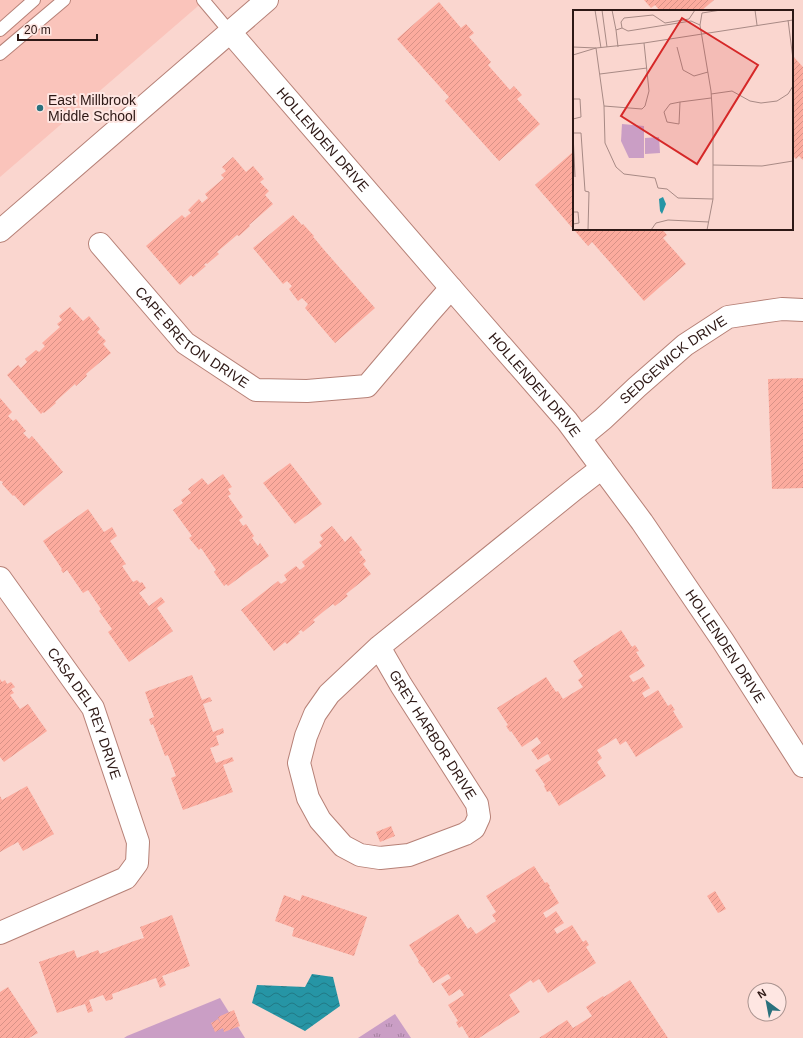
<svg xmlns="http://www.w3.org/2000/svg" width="803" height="1038" font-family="Arial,sans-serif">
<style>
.built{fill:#fac4bb}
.green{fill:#ca9ec5}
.park{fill:url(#park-tufts)}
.water{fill:url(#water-waves)}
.building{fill:url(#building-hatch)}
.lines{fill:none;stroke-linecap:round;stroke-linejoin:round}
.lane-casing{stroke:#b68177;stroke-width:14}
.street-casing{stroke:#b68177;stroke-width:24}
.secondary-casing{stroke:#b68177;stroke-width:24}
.lane{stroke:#fff;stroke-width:12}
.street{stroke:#fff;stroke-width:22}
.secondary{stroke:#fff;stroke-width:22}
.poi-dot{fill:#2a717d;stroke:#fee6e2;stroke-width:1.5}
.labels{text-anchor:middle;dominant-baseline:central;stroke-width:4;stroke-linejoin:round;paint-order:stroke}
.poi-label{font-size:14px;fill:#2d1815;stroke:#fee6e2;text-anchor:start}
.street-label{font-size:14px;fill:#2d1815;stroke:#fee6e2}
.inset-road{fill:none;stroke:#a88a85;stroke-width:1}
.view{fill:#d62828;fill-opacity:0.15;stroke:#d62828;stroke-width:2}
.inset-edge{fill:none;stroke:#2d1815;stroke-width:2}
</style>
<defs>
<pattern id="park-tufts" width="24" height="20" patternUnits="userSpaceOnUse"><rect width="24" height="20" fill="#ca9ec5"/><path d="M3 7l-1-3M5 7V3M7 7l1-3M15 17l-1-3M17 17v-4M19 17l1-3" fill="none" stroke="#a4809f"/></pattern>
<pattern id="water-waves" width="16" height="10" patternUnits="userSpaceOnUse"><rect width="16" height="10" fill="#2695a5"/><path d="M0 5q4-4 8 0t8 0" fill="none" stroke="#217985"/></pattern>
<pattern id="building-hatch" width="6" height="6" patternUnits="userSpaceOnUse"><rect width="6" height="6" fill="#fcab9e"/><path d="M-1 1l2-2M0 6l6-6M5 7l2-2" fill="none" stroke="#d89287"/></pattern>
</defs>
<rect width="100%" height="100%" fill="#fad6cf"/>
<!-- built -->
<path class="built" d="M 0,0 L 205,0 L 0,177 Z"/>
<!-- green -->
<path class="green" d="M 220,998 L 245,1038 L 124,1038 L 127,1036 Z"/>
<!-- park -->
<path class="park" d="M 395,1014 L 411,1038 L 358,1038 Z"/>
<!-- water -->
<path class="water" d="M 312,974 L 333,977 L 340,1006 L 305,1031 L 252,1003 L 257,985 L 305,987 Z"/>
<!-- building -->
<path class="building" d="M 644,0 L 714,0 L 701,11 L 660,11 L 655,5 L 651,8 Z
M 439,2 L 461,28 L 466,24 L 474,33 L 469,37 L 491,62 L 488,65 L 510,90 L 514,86 L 522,95 L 517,99 L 540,124 L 499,161 L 445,101 L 449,97 L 397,39 Z
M 792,55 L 803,67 L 803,160 L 799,156 L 796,159 L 792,155 Z
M 574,151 L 574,229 L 655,229 L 656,230 L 657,229 L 662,229 L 667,235 L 663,238 L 686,264 L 644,301 L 592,242 L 588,246 L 535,185 Z
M 233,157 L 246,172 L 253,166 L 264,179 L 260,182 L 269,191 L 265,195 L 273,204 L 249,225 L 250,226 L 239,236 L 237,235 L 217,252 L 219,254 L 207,264 L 206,263 L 204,265 L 206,266 L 193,277 L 191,275 L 180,285 L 146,246 L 182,215 L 185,218 L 187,216 L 191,213 L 188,210 L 199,199 L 202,203 L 208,198 L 205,194 L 224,178 L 221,175 L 226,171 L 222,167 Z
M 293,215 L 302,225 L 303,224 L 314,236 L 313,237 L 315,239 L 325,251 L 375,308 L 335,343 L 305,308 L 308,304 L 302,298 L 298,301 L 289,289 L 292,286 L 287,281 L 283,284 L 253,248 Z
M 70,307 L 83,321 L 89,316 L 100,329 L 97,332 L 106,341 L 103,344 L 111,353 L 86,374 L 87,376 L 76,386 L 75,384 L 55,402 L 56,403 L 49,409 L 44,413 L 43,412 L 41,414 L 7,375 L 18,365 L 21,368 L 27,362 L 25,359 L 36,350 L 39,352 L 45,346 L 42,343 L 60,327 L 57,324 L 62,320 L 59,316 Z
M 803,378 L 803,488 L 772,489 L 768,379 Z
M 0,398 L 12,412 L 8,416 L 13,421 L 16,419 L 26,431 L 23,433 L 29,439 L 32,436 L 63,472 L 24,506 L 14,495 L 13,496 L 2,484 L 3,482 L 1,481 L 0,481 Z
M 290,463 L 322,504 L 295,524 L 263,483 Z
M 223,474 L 232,487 L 228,489 L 231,494 L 228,496 L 243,517 L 239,520 L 243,526 L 246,524 L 254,536 L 252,538 L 258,546 L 260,543 L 269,556 L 228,586 L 226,584 L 224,586 L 214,572 L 216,570 L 201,548 L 199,550 L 189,538 L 192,536 L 173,510 L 183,503 L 181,500 L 191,493 L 188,489 L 202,478 L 208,485 Z
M 88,509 L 104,532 L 112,527 L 117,536 L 110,541 L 126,564 L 122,566 L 133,582 L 137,580 L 140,583 L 142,582 L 146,588 L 139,593 L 149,606 L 161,597 L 165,602 L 157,608 L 173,631 L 129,662 L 108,632 L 112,629 L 99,611 L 101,609 L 88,590 L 83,593 L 67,570 L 63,573 L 61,570 L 62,569 L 43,541 Z
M 332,526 L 345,542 L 351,536 L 362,550 L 359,552 L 366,561 L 363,564 L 371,574 L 346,594 L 348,596 L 335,606 L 333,604 L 313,620 L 315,622 L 303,632 L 301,630 L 298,632 L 300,633 L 287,644 L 285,642 L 274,651 L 241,610 L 278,581 L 281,584 L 287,580 L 284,575 L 296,566 L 300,570 L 305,566 L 302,562 L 322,546 L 319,542 L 323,539 L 320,535 Z
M 621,630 L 632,647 L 635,645 L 639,651 L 636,652 L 645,666 L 629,676 L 633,682 L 643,677 L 650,688 L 642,693 L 645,698 L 658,690 L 668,706 L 671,704 L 675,710 L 673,711 L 683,727 L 636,757 L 626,741 L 620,745 L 616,738 L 597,750 L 602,758 L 597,762 L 606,776 L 559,806 L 550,791 L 547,792 L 544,786 L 545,785 L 535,770 L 551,760 L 548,754 L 538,760 L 531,750 L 541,743 L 537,737 L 522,747 L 511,731 L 510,732 L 506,726 L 508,725 L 497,708 L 546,677 L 556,692 L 558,691 L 563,699 L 583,687 L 578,680 L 583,676 L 573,661 Z
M 192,675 L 202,700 L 210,697 L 212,701 L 203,704 L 213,732 L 223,728 L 224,733 L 216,736 L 219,745 L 210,748 L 216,763 L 232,757 L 234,761 L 223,765 L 233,792 L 183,810 L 171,778 L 176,776 L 168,755 L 165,756 L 153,724 L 151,725 L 149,719 L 154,717 L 145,692 Z
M 0,679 L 2,682 L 5,680 L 7,684 L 11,682 L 15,687 L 11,689 L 14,693 L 10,695 L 20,709 L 28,704 L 47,731 L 4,762 L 0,757 Z
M 27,786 L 54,834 L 23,851 L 18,842 L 0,852 L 0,796 L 2,800 Z
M 391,826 L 395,836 L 380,842 L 376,832 Z
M 534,866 L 545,883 L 547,882 L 550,886 L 549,887 L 559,903 L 543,913 L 546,918 L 556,911 L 564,923 L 554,929 L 557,934 L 572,925 L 583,942 L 586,940 L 589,945 L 586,947 L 596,963 L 548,993 L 539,979 L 533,983 L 531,980 L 509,995 L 520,1012 L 479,1038 L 469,1038 L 462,1026 L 459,1028 L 456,1022 L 458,1021 L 448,1005 L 464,995 L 460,989 L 449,996 L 441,984 L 451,978 L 448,974 L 433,983 L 423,967 L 422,967 L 418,962 L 419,961 L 409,945 L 458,914 L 468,929 L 471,927 L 476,934 L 496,921 L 492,915 L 496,912 L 486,896 Z
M 715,891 L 726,909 L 718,913 L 707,896 Z
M 284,895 L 300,901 L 302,895 L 367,917 L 354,956 L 292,936 L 294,928 L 275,921 Z
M 172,915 L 190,966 L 162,976 L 166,985 L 160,988 L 156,978 L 112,994 L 113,999 L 106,1001 L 103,995 L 89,1000 L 93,1011 L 88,1013 L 85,1004 L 57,1013 L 39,962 L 74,950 L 77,958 L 98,950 L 100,954 L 134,941 L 144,938 L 140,927 Z
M 630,980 L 668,1038 L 539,1038 L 567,1020 L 573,1028 L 592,1016 L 586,1007 L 603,996 L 604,997 Z
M 8,987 L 38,1033 L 29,1038 L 0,1038 L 0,992 Z
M 234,1010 L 240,1026 L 224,1032 L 223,1028 L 215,1032 L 211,1023 L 218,1019 L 221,1024 L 218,1017 Z"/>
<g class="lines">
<defs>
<path id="lane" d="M 203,0 L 230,32
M 0,30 L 34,0
M 0,54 L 64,0"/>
<g id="street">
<path id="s1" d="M 100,244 L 185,343 L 256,390 L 307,391 L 367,386 L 429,313 L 451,288"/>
<path id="s2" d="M 580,438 L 603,419 L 637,387 L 685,345 L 728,317 L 782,309 L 803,310"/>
<path id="s3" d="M 0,578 L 93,708 L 138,842 L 137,863 L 126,878 L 0,933"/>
<path id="s4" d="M 379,647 L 401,685 L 477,804 L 479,817 L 474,828 L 465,834 L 409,855 L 380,858 L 360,855 L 343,846 L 320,820 L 308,798 L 299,763 L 306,736 L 315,714 L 329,694 L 379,647 L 576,488 L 602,468"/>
</g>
<g id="secondary">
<path id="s5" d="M 230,32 L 451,288 L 567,421 L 642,522 L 723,641 L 803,766"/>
<path d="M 0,231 L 267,0"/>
</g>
</defs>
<!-- lane casing -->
<use href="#lane" class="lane-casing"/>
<!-- street casing -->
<use href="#street" class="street-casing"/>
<!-- secondary casing -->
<use href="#secondary" class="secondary-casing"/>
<!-- lane -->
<use href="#lane" class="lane"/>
<!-- street -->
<use href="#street" class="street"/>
<!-- secondary -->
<use href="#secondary" class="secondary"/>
</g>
<!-- markers -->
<circle class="poi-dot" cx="40" cy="108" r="4"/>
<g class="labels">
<!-- poi labels -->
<g class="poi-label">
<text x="48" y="100">East Millbrook<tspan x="48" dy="16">Middle School</tspan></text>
</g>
<!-- street labels -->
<g class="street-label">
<text stroke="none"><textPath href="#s5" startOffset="142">HOLLENDEN DRIVE</textPath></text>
<text stroke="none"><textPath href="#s1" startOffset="132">CAPE BRETON DRIVE</textPath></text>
<text stroke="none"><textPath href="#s2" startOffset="122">SEDGEWICK DRIVE</textPath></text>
<text stroke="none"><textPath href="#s5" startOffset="466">HOLLENDEN DRIVE</textPath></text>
<text stroke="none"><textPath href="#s5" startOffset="790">HOLLENDEN DRIVE</textPath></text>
<text stroke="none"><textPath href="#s3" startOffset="161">CASA DEL REY DRIVE</textPath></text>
<text stroke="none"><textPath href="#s4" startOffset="103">GREY HARBOR DRIVE</textPath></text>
</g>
</g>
<!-- overview -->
<g transform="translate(573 10)">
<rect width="220" height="220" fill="#fad6cf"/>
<path d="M 49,114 L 71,116 L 71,148 L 56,148 L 48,131 Z" fill="#ca9ec5"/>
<path d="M 86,127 L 87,143 L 72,144 L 72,128 Z" fill="#ca9ec5"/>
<path d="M 90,187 L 93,194 L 89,204 L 87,201 L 86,189 Z" fill="#2695a5"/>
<path class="inset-road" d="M 22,0 L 28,38M 29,0 L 34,37M 39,0 L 43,20M 122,0 L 116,9 L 92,13 L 80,5 L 51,8 L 48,12 L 49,18 L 55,21 L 118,11 L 127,15 L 129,3 L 148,0M 182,0 L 184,15M 215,10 L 220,49M 127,15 L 138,81 L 140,112 L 140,189 L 134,220M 0,37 L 23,38M 45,37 L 43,20 L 49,18M 104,37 L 110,60 L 121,66 L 135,62M 23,38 L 31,96 L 32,133 L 43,157 L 51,164 L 82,168 L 85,178 L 94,179 L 105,188 L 140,189M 0,45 L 23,38 L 71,33 L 220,10M 27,64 L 74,58M 138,84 L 159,81 L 177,91 L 188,93 L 204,91 L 215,84 L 220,76M 0,89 L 7,89 L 8,107 L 0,109M 107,92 L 106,114 L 94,112 L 91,102 L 97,94 L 107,92 L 138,88M 31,96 L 69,99 L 72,96 L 76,81 L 71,33M 0,123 L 8,123 L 12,181 L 16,182 L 15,220M 0,123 L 2,167M 140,155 L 189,156 L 220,151M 0,202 L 5,202 L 6,213 L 0,214M 78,220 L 83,213 L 95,210 L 136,212"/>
<path class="view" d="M 109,8 L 185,55 L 124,154 L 48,106 Z"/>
<rect width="220" height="220" class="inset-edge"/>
</g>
<!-- north arrow -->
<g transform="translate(767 1002) rotate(328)"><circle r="19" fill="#fee6e2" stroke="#aa9490"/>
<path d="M0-3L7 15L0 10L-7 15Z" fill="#2a717d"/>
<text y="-6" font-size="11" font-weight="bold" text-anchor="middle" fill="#2d1815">N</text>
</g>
<!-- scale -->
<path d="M18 34v6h79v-6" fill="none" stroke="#2d1815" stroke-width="2"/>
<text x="24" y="34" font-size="12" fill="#2d1815" stroke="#fee6e2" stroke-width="3" paint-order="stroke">20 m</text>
</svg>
